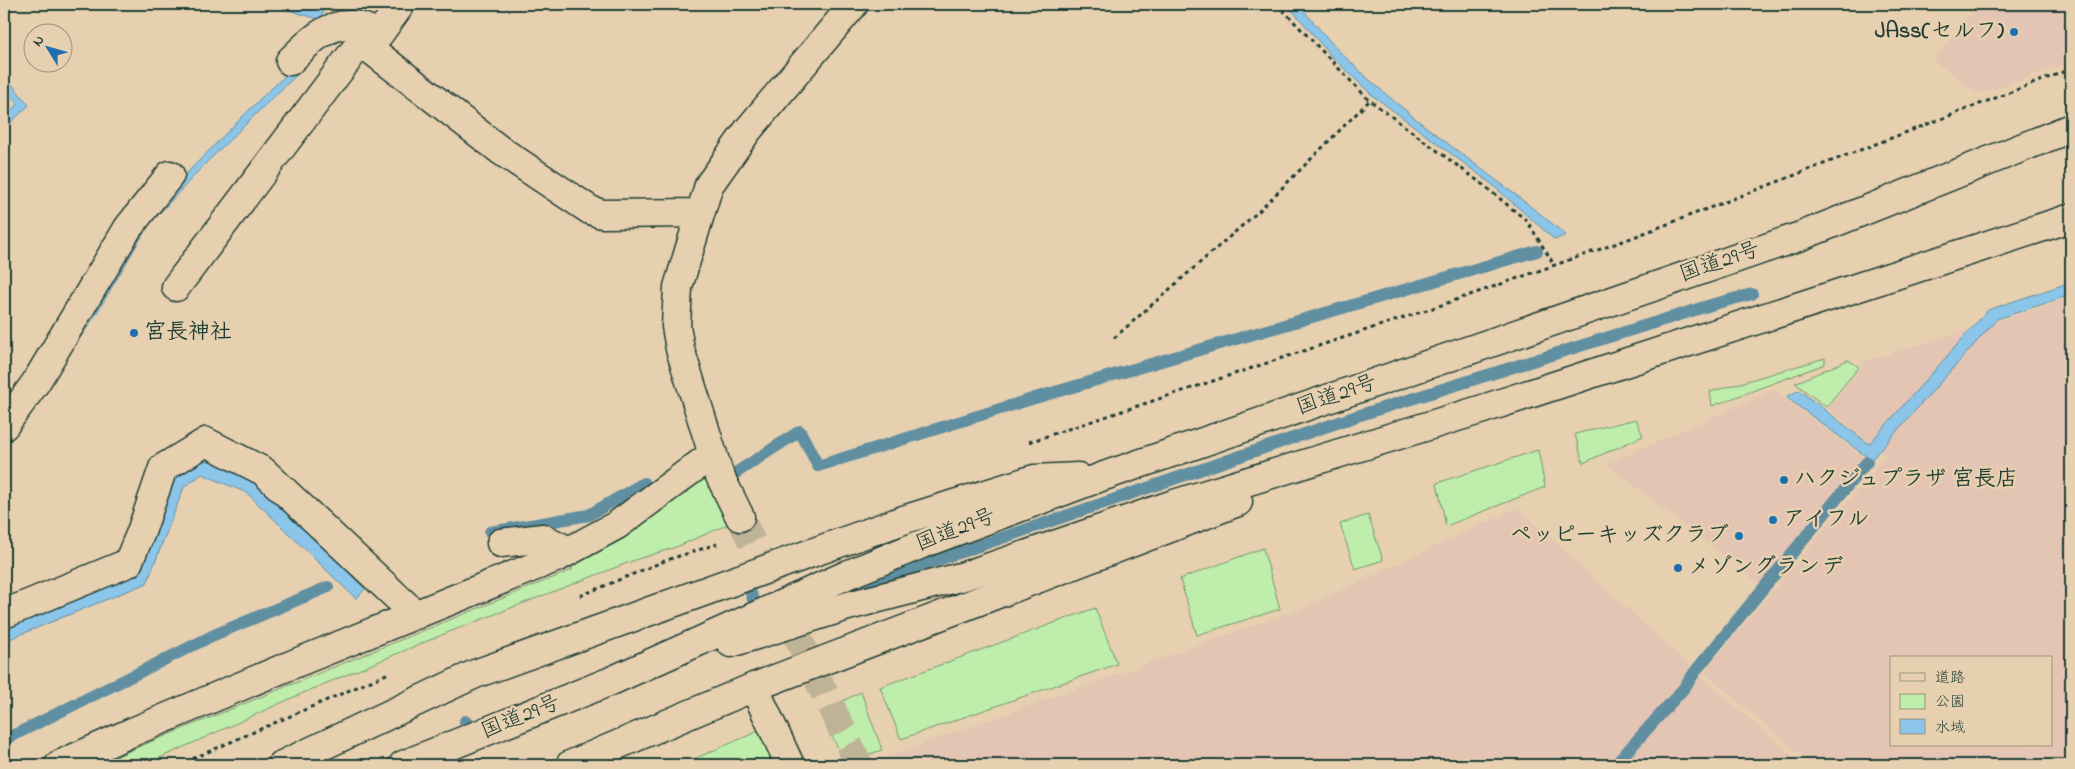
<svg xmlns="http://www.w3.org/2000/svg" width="2075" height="769" font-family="'Indie Flower','Klee One',sans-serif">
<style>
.built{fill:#e4c4b3;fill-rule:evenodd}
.green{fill:#bfedab;stroke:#6f9570}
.water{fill:#8bc5ea;stroke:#608fa1}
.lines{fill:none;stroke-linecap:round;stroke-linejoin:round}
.stream{stroke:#608fa1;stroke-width:12}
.minor-tunnel{stroke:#bfb397;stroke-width:28;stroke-dasharray:28 14;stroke-linecap:butt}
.minor-casing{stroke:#1f3d34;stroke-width:31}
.highway-casing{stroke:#1f3d34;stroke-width:31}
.path{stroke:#1f3d34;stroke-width:3;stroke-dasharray:4 4;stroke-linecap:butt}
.minor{stroke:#e7d0b0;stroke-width:28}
.highway{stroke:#e7d0b0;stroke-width:28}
.poi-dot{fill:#1f6fb2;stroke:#e7d0b0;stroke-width:2}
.labels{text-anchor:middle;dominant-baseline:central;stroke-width:5;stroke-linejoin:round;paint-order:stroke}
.poi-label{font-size:22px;font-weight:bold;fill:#1f3d34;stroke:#e7d0b0;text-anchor:start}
.street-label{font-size:22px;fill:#1f3d34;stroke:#e7d0b0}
</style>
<rect width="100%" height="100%" fill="#e7d0b0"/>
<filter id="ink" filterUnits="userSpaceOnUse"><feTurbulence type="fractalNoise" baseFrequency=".02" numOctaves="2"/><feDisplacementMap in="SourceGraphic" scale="10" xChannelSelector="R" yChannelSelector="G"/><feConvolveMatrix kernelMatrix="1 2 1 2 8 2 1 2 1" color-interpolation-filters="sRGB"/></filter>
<g filter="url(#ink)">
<!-- built -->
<path class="built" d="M 1979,4 L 2071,4 L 2071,62 L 1979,94 L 1933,60 Z
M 2071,298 L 2071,765 L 1812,765 L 1704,672 L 1886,456 L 1827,408 L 1866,361 ZM 1891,658 L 2051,658 L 2051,745 L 1891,745 Z
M 1774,390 L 1865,459 L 1762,586 L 1607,464 Z
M 1517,508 L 1701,676 L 1803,765 L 876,765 L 874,761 L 1308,606 Z"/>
<!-- green -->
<path class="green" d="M 1825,358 L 1825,364 L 1712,406 L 1710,392 Z
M 1848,360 L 1859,367 L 1826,407 L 1795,383 Z
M 1636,419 L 1643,436 L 1583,463 L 1575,434 Z
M 1538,450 L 1545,487 L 1446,526 L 1437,483 Z
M 706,478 L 729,524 L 676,547 L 635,560 L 449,632 L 303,693 L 144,765 L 98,765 L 143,745 L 572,570 L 572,564 L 664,507 Z
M 1368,515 L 1383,560 L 1355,569 L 1340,524 Z
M 1263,548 L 1280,609 L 1197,635 L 1180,579 Z
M 1095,608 L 1117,664 L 901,739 L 880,687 Z
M 861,692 L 882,750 L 845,762 L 820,712 Z
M 759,731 L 773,765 L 680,765 Z"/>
<!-- water -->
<path class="water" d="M 269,4 L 299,4 L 324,8 L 321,20 Z
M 1287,4 L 1298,4 C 1312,20 1326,38 1341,53 C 1409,121 1492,173 1566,235 L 1555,240 L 1489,182 L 1372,95 L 1332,57 Z
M 338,37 L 339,42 L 325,48 L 265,105 L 204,165 L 148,226 L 95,316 L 4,448 L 4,438 L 115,268 L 179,181 L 260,99 L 299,63 Z
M 4,75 L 29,105 L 4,129 L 4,117 L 18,104 L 4,87 Z
M 2071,282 L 2071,295 L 1997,319 L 1871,460 L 1786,397 L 1799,390 L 1869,444 L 1988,310 Z
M 200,457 L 256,481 L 365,589 L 356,599 L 247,493 L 202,474 L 184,487 L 147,583 L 12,638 L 4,644 L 4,625 L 135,571 L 171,479 Z"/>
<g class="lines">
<!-- stream -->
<path class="stream" d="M 734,474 L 800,431 L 818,466 L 1035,398 L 1537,251
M 490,532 L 589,515 L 644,483
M 750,591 L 759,616
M 824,599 L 1357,416 L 1714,304 L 1752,294
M 465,721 L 480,735
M 4,740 L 214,635 L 328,587
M 1615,765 L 1684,688 L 1697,669 L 1867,462"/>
<!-- minor-tunnel -->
<path class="minor-tunnel" d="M 740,517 L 859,765"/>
<defs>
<path id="minor" d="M 369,48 L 401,4
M 290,61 C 307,44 326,23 353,25 C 361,25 371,31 379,34
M 176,287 L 361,42 L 500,150 L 590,210 L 602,214 L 699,213
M 4,426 L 36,382 L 128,228 L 170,175
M 740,517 L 719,474 L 680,349 L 676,326 L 678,287 L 709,185 L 748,130 L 854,4
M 501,543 L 543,538 L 569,551
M 4,614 L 128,563 L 141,532 L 163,468 L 206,442 L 263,471 L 416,615
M 754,687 L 790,765
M 59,765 L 130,733 L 291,665 L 558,557 L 617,525 L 713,454"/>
<path id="highway" d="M 731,643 L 848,606 L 964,576 L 1171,505 L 1483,409 L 2071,218
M 282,765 L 475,674 L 906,519 L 1034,479 L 1078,477
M 403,765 L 611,681 L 849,574 L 922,544 L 1104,476 L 1801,236 L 2071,128
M 570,765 L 754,687 L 1238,502"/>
</defs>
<!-- minor casing -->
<use href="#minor" class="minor-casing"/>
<!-- highway casing -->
<use href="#highway" class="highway-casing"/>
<!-- path -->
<path class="path" d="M 1277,4 L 1368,99 L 1482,184 L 1527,221 L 1553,263
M 1114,338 L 1260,210 L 1370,100
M 1029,442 L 1433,308 L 1626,240 L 2071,69
M 580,596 L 667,560 L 717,544
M 178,765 L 389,673"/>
<!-- minor -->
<use href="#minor" class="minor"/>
<!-- highway -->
<use href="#highway" class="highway"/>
</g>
</g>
<!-- markers -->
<g class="poi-dot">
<circle cx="2014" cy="32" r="5"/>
<circle cx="134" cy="333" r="5"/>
<circle cx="1784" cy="480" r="5"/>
<circle cx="1773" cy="520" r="5"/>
<circle cx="1739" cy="536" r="5"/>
<circle cx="1678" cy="568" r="5"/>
</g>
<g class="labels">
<!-- poi labels -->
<g class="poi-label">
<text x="2004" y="32" text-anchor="end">JAss(セルフ)</text>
<text x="144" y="333">宮長神社</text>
<text x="1794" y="480">ハクジュプラザ 宮長店</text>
<text x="1783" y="520">アイフル</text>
<text x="1729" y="536" text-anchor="end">ペッピーキッズクラブ</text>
<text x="1688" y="568">メゾングランデ</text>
</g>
<!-- street labels -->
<g class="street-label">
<text transform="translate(1720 263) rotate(-19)">国道29号</text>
<text transform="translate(1337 396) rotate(-19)">国道29号</text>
<text transform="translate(956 531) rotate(-21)">国道29号</text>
<text transform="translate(521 718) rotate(-22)">国道29号</text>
</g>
</g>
<!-- margin -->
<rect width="2075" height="769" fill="none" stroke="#e7d0b0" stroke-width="20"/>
<rect x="10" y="10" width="2055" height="749" fill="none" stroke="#1f3d34" stroke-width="2" filter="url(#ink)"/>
<!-- legend -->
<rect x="1890" y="656" width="162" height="90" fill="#e7d0b0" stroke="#97957e"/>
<rect x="1900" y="673" width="25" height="8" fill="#e7d0b0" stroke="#97957e"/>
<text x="1935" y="682" font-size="15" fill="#1f3d34">道路</text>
<rect x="1900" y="694" width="25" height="15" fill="#bfedab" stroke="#97957e"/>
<text x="1935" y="706" font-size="15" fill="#1f3d34">公園</text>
<rect x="1900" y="719" width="25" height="15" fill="#8bc5ea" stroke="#97957e"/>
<text x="1935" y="732" font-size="15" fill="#1f3d34">水域</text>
<!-- north arrow -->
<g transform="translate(48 48) rotate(307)"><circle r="24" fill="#e7d0b0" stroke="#97957e"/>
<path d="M0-4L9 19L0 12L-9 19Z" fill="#1f6fb2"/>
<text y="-8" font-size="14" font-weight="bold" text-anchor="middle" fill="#1f3d34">N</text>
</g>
</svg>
